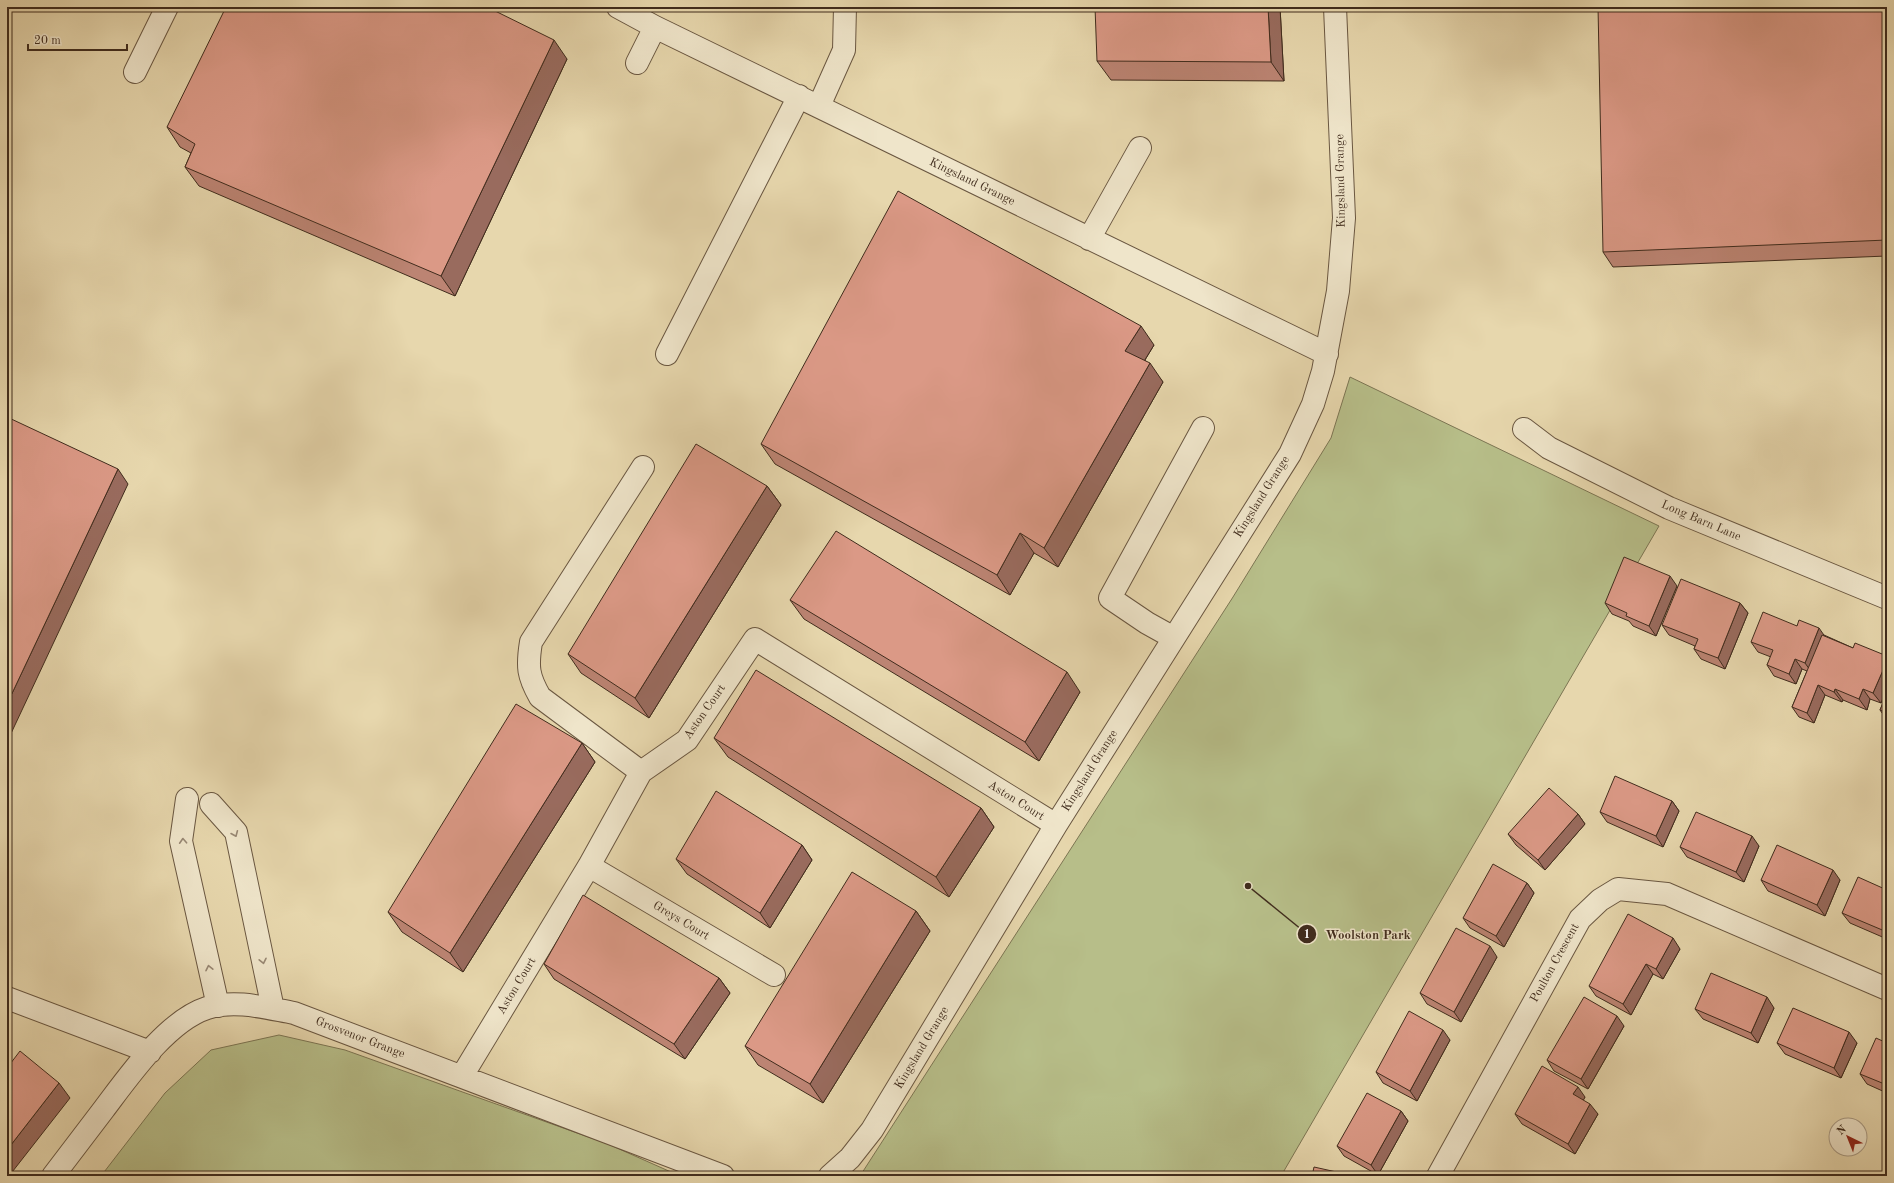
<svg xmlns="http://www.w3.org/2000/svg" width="1894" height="1183" font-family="'Old Standard TT',serif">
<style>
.green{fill:#b7be89;stroke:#7c7553}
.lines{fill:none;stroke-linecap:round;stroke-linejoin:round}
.minor-casing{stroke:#6a5741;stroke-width:24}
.minor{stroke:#efe5ca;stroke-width:22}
.wall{fill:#bc8473;stroke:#402c1d}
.shaded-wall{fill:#996b5e;stroke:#402c1d}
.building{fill:#db9986;stroke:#402c1d}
.oneway{stroke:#988874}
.labels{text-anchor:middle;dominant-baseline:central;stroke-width:3;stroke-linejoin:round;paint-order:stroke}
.street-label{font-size:12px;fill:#402c1d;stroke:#efe5ca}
.leader{fill:none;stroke:#402c1d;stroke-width:1.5}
.callout-dot{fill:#402c1d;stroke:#efe5ca;stroke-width:1.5}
.mark-label{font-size:12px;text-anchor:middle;font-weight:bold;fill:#fff}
.callout-label{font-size:13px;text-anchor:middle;font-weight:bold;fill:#402c1d;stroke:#efe5ca;stroke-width:3;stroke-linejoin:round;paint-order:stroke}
</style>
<rect width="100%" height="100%" fill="#e7d7ad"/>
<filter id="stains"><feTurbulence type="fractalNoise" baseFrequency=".005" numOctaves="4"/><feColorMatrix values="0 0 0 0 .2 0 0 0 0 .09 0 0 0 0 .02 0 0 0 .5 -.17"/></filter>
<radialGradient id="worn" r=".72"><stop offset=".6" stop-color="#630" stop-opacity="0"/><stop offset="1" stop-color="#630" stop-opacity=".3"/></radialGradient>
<!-- green -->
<path class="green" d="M 1350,377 L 1659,526 L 1281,1176 L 860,1176 L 1233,597 L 1331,438 Z
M 279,1035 L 345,1050 L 608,1144 L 680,1176 L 101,1176 L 165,1093 L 211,1050 Z"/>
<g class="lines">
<defs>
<path id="minor" d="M 618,7 L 655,27 L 1327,354
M 637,63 L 655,27
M 135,72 L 167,7
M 819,106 L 844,50 L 845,7
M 1089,239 L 1140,148
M 667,354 L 799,96
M 1524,429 L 1549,448 L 1669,508 L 1887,598
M 1174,638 L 1147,623 L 1110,598 L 1203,428
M 641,772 L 540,697 C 528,676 527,667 531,642 L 643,467
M 187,799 L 181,841 L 218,1006
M 211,804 L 236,832 L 273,1009
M 589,866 L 774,975
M 7,998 L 150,1052
M 462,1076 L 589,866 L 641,772 L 687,740 L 755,639 L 1056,825
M 53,1176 C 70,1154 87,1131 104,1109 C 129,1076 167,1021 207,1008 C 235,999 266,1008 294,1013 L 723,1176
M 830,1176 L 850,1158 L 872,1130 L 1056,825 L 1290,454 L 1313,404 L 1323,371 L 1338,291 L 1344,218 L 1335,7
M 1438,1176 L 1580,919 L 1600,900 L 1618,889 L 1667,894 L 1887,989"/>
</defs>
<!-- minor casing -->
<use href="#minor" class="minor-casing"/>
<!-- minor -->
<use href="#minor" class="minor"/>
</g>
<!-- wall -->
<path class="wall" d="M 1280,7 L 1284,81 L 1111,80 L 1097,61 Z
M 1887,7 L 1887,256 L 1613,267 L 1603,252 Z
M 567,59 L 455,296 L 199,186 L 185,167 L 191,153 L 180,147 L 167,127 Z
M 1154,345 L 1145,360 L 1163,382 L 1058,567 L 1034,553 L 1010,595 L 775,464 L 761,444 Z
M 767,486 L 781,505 L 649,718 L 581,673 L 568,654 Z
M 1677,586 L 1656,636 L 1633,626 L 1629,621 L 1612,614 L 1605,603 Z
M 790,600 L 1080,692 L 1039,761 L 804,619 Z
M 1740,603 L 1748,613 L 1725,669 L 1701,659 L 1694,649 L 1695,646 L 1669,635 L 1662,625 Z
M 1797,626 L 1824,635 L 1853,648 L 1887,656 L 1887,688 L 1881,703 L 1870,699 L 1867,710 L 1843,700 L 1842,702 L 1825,695 L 1814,723 L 1799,717 L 1792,707 L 1807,671 L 1802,669 L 1796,684 L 1774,676 L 1767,665 L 1771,657 L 1758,652 L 1751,642 Z
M 1887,695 L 1887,720 L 1880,710 Z
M 714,738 L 981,808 L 994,827 L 949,897 L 728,757 Z
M 582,743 L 595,762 L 463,972 L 402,932 L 388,912 Z
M 1672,801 L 1679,811 L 1663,847 L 1607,822 L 1600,812 Z
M 1578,814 L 1585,824 L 1545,870 L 1516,845 L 1508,834 Z
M 802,845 L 812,860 L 770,928 L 687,874 L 676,859 Z
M 1759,846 L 1744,882 L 1687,857 L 1680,847 Z
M 1761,880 L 1840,880 L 1825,916 L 1768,891 Z
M 1527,883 L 1534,893 L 1504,947 L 1470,928 L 1463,918 Z
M 1887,890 L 1887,939 L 1850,923 L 1842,913 Z
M 916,911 L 930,931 L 823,1103 L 758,1065 L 745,1046 Z
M 1680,949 L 1663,979 L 1653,974 L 1631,1015 L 1596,996 L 1589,986 Z
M 1497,957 L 1461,1022 L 1427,1004 L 1420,993 Z
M 544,964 L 719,978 L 730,993 L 685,1059 L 554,979 Z
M 1774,1008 L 1758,1043 L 1703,1019 L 1695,1009 Z
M 1624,1026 L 1588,1089 L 1554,1071 L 1547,1060 Z
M 1450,1040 L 1417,1101 L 1383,1083 L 1376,1072 Z
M 1777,1043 L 1857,1043 L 1841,1078 L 1785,1054 Z
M 1887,1043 L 1887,1093 L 1867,1084 L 1860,1074 Z
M 1585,1097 L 1583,1100 L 1598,1114 L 1575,1154 L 1522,1124 L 1515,1114 Z
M 1401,1111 L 1408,1121 L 1378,1175 L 1344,1156 L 1337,1146 Z"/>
<!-- shaded-wall -->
<path class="shaded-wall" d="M 1268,7 L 1280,7 L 1284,81 L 1271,62 Z
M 554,40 L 567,59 L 455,296 L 441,276 Z
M 1141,326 L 1154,345 L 1138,371 L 1125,351 Z
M 1150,363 L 1163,382 L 1058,567 L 1044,548 Z
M 118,469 L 128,484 L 7,742 L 7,704 Z
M 767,486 L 781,505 L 649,718 L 635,698 Z
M 1020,533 L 1034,553 L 1010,595 L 997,575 Z
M 1670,576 L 1677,586 L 1656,636 L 1649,626 Z
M 1740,603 L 1748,613 L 1725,669 L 1718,658 Z
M 1819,628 L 1826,638 L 1812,673 L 1805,663 Z
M 1795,659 L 1802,669 L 1796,684 L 1789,674 Z
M 1887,661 L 1887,688 L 1881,703 L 1873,693 Z
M 1067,672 L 1080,692 L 1039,761 L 1025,742 Z
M 1818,685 L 1825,695 L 1814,723 L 1807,713 Z
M 1835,689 L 1843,700 L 1842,702 L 1834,692 Z
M 1863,689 L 1870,699 L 1867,710 L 1859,699 Z
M 582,743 L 595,762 L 463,972 L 450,953 Z
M 1672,801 L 1679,811 L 1663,847 L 1656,836 Z
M 981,808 L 994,827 L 949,897 L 936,877 Z
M 1578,814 L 1585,824 L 1545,870 L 1538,860 Z
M 1752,836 L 1759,846 L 1744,882 L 1736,872 Z
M 802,845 L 812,860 L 770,928 L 760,913 Z
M 1833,870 L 1840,880 L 1825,916 L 1817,905 Z
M 1527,883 L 1534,893 L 1504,947 L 1496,936 Z
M 916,911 L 930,931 L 823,1103 L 810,1084 Z
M 1673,938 L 1680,949 L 1663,979 L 1656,969 Z
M 1490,946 L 1497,957 L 1461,1022 L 1454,1012 Z
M 1646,964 L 1653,974 L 1631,1015 L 1623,1004 Z
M 719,978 L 730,993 L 685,1059 L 674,1044 Z
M 1767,997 L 1774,1008 L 1758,1043 L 1751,1033 Z
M 1617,1016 L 1624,1026 L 1588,1089 L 1581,1079 Z
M 1443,1030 L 1450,1040 L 1417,1101 L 1410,1091 Z
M 1849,1032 L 1857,1043 L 1841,1078 L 1834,1068 Z
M 59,1083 L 70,1098 L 9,1176 L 7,1176 L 7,1150 Z
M 1578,1087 L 1585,1097 L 1581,1105 L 1573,1094 Z
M 1590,1104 L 1598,1114 L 1575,1154 L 1568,1144 Z
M 1401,1111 L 1408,1121 L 1378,1175 L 1371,1165 Z"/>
<!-- building -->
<path class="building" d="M 226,7 L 487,7 L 554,40 L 441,276 L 185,167 L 195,144 L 167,127 Z
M 1095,7 L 1268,7 L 1271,62 L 1097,61 Z
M 1598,7 L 1887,7 L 1887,240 L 1603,252 Z
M 898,191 L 1141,326 L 1125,351 L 1150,363 L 1044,548 L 1020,533 L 997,575 L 761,444 Z
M 7,417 L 118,469 L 7,704 Z
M 696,444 L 767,486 L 635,698 L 568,654 Z
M 836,531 L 1067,672 L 1025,742 L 790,600 Z
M 1624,557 L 1670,576 L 1649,626 L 1626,616 L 1627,613 L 1605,603 Z
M 1681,579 L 1740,603 L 1718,658 L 1694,649 L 1698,639 L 1662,625 Z
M 1763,612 L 1797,626 L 1799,620 L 1819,628 L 1805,663 L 1795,659 L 1789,674 L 1767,665 L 1773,650 L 1751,642 Z
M 1822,635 L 1853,648 L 1855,643 L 1887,656 L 1887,661 L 1873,693 L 1863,689 L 1859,699 L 1835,689 L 1834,692 L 1818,685 L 1807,713 L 1792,707 Z
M 756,670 L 981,808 L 936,877 L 714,738 Z
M 1886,695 L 1887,695 L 1887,713 L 1880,710 Z
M 516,704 L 582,743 L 450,953 L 388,912 Z
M 1615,776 L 1672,801 L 1656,836 L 1600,812 Z
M 1549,788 L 1578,814 L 1538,860 L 1508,834 Z
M 716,791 L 802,845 L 760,913 L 676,859 Z
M 1696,812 L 1752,836 L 1736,872 L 1680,847 Z
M 1777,845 L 1833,870 L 1817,905 L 1761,880 Z
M 1493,864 L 1527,883 L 1496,936 L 1463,918 Z
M 852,872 L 916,911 L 810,1084 L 745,1046 Z
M 1858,877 L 1887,890 L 1887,932 L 1842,913 Z
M 583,895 L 719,978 L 674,1044 L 544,964 Z
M 1628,914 L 1673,938 L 1656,969 L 1646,964 L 1623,1004 L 1589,986 Z
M 1456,928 L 1490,946 L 1454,1012 L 1420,993 Z
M 1711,973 L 1767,997 L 1751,1033 L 1695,1009 Z
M 1584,997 L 1617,1016 L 1581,1079 L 1547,1060 Z
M 1793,1008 L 1849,1032 L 1834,1068 L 1777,1043 Z
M 1409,1011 L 1443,1030 L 1410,1091 L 1376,1072 Z
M 1876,1038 L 1887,1043 L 1887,1085 L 1860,1074 Z
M 20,1051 L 59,1083 L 7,1150 L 7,1068 Z
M 1542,1066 L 1578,1087 L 1573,1094 L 1590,1104 L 1568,1144 L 1515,1114 Z
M 1367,1093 L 1401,1111 L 1371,1165 L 1337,1146 Z
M 1314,1167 L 1350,1175 L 1350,1176 L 1312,1176 Z
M 1488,1173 L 1496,1176 L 1487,1176 Z"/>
<!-- one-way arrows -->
<defs><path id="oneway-chevron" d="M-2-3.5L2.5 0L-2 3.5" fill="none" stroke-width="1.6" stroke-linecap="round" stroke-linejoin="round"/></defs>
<g class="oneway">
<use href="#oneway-chevron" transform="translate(235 834) rotate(67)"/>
<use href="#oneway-chevron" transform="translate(183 841) rotate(-93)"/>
<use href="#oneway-chevron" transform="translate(263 961) rotate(78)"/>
<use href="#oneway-chevron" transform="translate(209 968) rotate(-102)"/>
</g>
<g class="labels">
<!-- street labels -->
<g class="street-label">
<text transform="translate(1341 181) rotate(-91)">Kingsland Grange</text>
<text transform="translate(972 182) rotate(26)">Kingsland Grange</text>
<text transform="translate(1262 497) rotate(-58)">Kingsland Grange</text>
<text transform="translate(1701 521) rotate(23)">Long Barn Lane</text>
<text transform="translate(705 712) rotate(-55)">Aston Court</text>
<text transform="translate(1090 771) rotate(-58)">Kingsland Grange</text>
<text transform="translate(1016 801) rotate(32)">Aston Court</text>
<text transform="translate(681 921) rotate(31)">Greys Court</text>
<text transform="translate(1555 963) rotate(-61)">Poulton Crescent</text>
<text transform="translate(517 986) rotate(-59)">Aston Court</text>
<text transform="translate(360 1038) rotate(21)">Grosvenor Grange</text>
<text transform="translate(922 1048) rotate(-59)">Kingsland Grange</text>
</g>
</g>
<!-- callouts -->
<path class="leader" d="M1248 886L1307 934"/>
<g class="callout-dot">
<circle cx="1248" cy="886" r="4"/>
<circle cx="1307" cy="934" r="10"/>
</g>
<g class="mark-label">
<text x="1307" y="938">1</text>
</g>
<g class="callout-label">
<text x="1368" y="939">Woolston Park</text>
</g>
<!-- margin -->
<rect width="1894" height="1183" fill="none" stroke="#e7d7ad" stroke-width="24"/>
<rect x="8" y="8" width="1878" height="1167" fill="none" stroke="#402c1d" stroke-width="2"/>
<rect x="12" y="12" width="1870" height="1159" fill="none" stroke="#402c1d"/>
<!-- north arrow -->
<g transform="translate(1848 1137) rotate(317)"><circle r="19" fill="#efe5ca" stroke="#a99b85"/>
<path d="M0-3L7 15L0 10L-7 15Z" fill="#8f2418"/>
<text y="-6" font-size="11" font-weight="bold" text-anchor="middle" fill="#402c1d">N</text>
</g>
<!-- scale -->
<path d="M28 44v6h99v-6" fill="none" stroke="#402c1d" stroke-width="2"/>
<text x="34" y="44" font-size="12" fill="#402c1d" stroke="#efe5ca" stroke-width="3" paint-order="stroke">20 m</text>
<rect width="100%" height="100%" filter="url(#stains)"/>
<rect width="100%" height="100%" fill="url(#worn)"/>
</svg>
